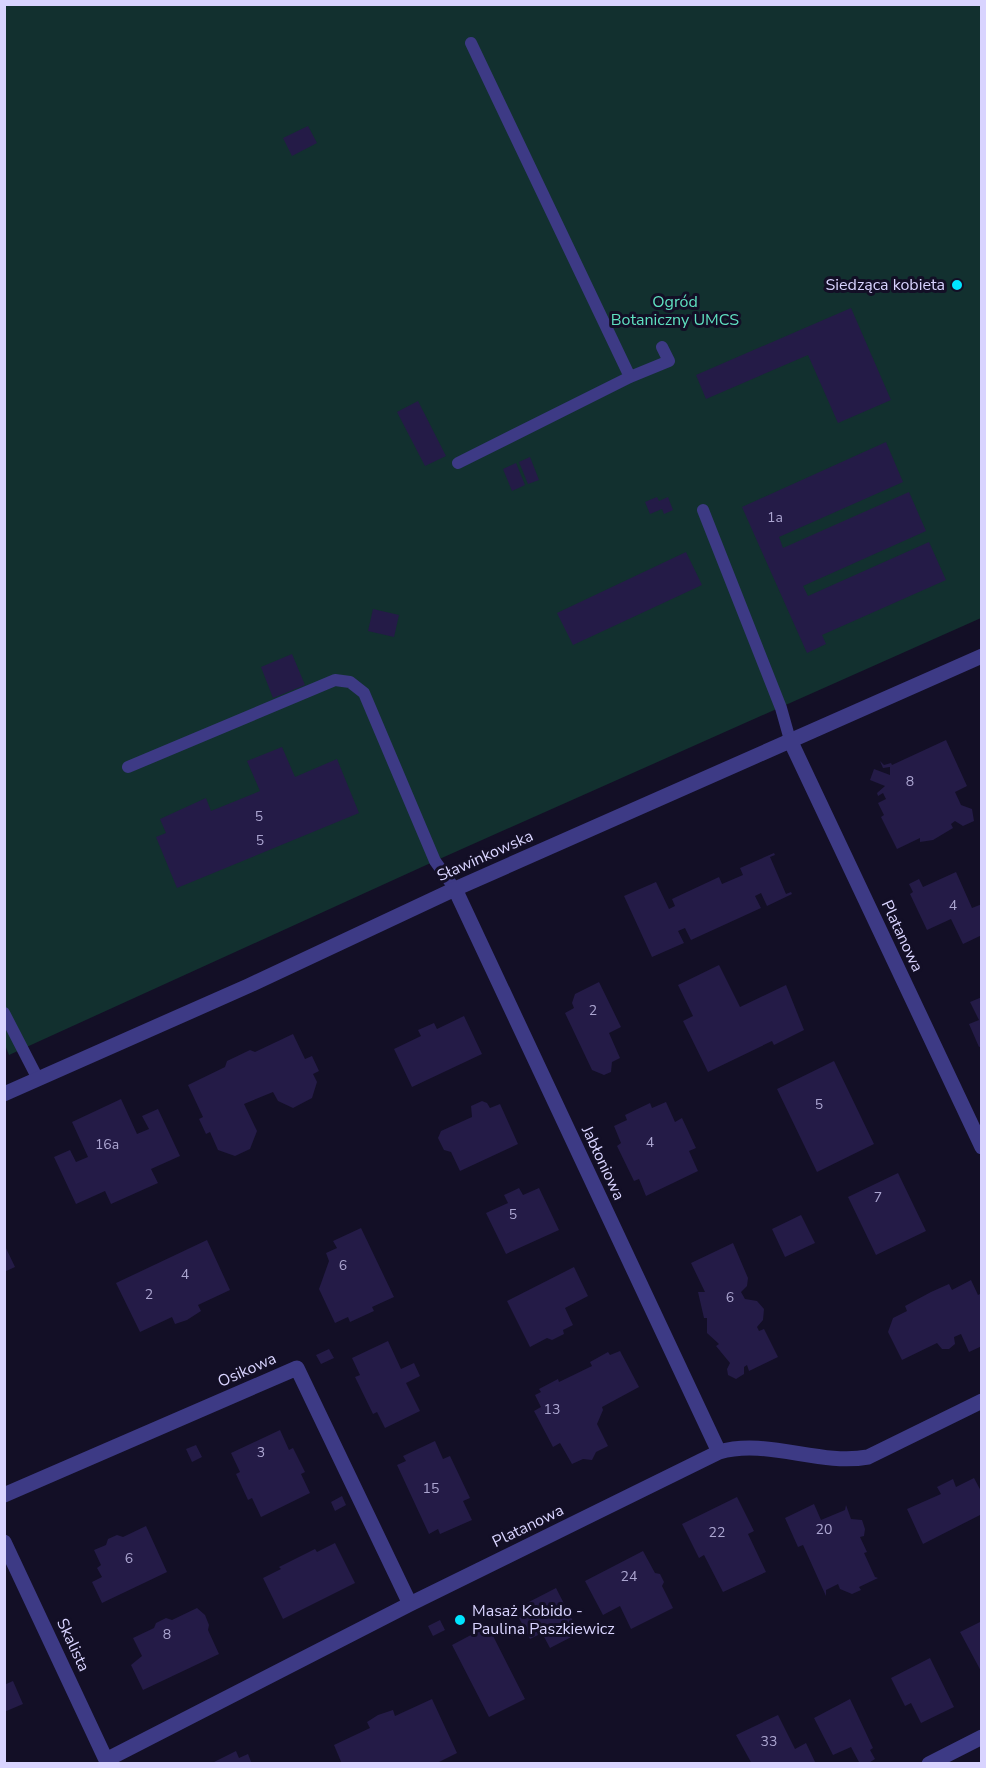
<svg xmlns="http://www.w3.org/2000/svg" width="986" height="1768" font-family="'Nunito Sans',sans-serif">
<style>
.green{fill:#12302f}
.building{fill:#241b47}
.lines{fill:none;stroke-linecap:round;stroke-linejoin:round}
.lane{stroke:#3d3a85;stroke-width:12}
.street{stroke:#3d3a85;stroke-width:15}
.poi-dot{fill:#00e5ff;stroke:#130f26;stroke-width:2}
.labels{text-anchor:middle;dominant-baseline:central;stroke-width:6;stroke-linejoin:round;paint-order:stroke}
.number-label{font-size:14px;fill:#aca6d1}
.poi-label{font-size:16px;fill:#d9d4ff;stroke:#130f26;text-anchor:end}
.park-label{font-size:16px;fill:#5fe0c0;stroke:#130f26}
.street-label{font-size:16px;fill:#d9d4ff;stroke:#130f26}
</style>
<rect width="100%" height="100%" fill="#130f26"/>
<!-- green -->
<path class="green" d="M 5,5 L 981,5 L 981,618 L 435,861 L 9,1055 L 5,1045 Z"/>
<!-- building -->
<path class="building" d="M 308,126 L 317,143 L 292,156 L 283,138 Z
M 851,308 L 891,400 L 838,423 L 808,355 L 706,399 L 696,375 Z
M 418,401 L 446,456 L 425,466 L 397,412 Z
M 886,442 L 903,482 L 779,537 L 783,548 L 909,492 L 926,531 L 803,586 L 808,596 L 929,542 L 946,580 L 822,635 L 826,644 L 807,653 L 742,507 Z
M 530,457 L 539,480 L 528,484 L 519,462 Z
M 516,463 L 525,485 L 512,491 L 503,469 Z
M 657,497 L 659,501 L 668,497 L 673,510 L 664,514 L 662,509 L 650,514 L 645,502 Z
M 686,552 L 702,585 L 573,645 L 557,613 Z
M 373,609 L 399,615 L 394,637 L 368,631 Z
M 292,654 L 305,685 L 273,698 L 261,667 Z
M 946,740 L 967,786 L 955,792 L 961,805 L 972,809 L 974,821 L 963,826 L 955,821 L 951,824 L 953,828 L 933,840 L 920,842 L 920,838 L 897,849 L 881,817 L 884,815 L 878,803 L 886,799 L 883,793 L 878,796 L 877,793 L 885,786 L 870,780 L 874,769 L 890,775 L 890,767 L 883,768 L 880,761 L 884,765 L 891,763 L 892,765 Z
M 282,747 L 295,777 L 337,759 L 359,813 L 177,888 L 156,837 L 166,833 L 160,819 L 206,798 L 211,811 L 260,791 L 247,761 Z
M 774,853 L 775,855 L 770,857 L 786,894 L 791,892 L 792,894 L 767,906 L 761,893 L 755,896 L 761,908 L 691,940 L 685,928 L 678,931 L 684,943 L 652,957 L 624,896 L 656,882 L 669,909 L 675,906 L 672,899 L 719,877 L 722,884 L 743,875 L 740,868 Z
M 956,872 L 972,908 L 982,904 L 982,935 L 963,944 L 951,919 L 927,930 L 910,894 L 913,892 L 909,884 L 919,879 L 923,887 Z
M 719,965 L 740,1007 L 786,985 L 804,1030 L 774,1045 L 772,1041 L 708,1072 L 683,1021 L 693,1016 L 678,985 Z
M 599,982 L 621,1027 L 609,1033 L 620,1058 L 612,1062 L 611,1072 L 604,1075 L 592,1070 L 565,1013 L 574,1008 L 572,1003 L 575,994 Z
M 982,997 L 982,1046 L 979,1047 L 969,1024 L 979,1020 L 970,1002 Z
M 464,1016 L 482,1054 L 412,1087 L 394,1049 L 421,1036 L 418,1030 L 434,1023 L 437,1029 Z
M 293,1034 L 305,1059 L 312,1056 L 319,1071 L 313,1074 L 317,1082 L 312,1098 L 293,1108 L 278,1101 L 273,1092 L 244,1104 L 257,1131 L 250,1149 L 235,1156 L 218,1150 L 210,1132 L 206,1134 L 199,1119 L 203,1117 L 188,1085 L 225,1067 L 227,1061 L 250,1050 L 255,1052 Z
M 834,1061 L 874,1144 L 817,1172 L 777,1089 Z
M 121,1099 L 137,1134 L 149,1129 L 142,1116 L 158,1109 L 180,1156 L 151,1169 L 158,1183 L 111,1204 L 105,1191 L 76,1204 L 54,1157 L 70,1150 L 76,1162 L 88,1157 L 72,1122 Z
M 482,1101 L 487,1103 L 490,1108 L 500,1104 L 518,1144 L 460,1171 L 451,1152 L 444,1150 L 438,1138 L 441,1131 L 472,1117 L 471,1106 Z
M 666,1102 L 675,1122 L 682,1118 L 696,1148 L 689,1151 L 698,1171 L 646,1196 L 639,1179 L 634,1181 L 617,1146 L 621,1143 L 614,1126 L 627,1120 L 625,1115 L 650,1103 L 652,1108 Z
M 898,1173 L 926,1231 L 876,1255 L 848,1197 Z
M 519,1188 L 523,1195 L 539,1188 L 559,1230 L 506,1254 L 486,1213 L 508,1203 L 504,1195 Z
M 801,1215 L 815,1243 L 785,1257 L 772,1229 Z
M 361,1228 L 394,1297 L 372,1307 L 374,1311 L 350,1322 L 348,1317 L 335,1323 L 319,1289 L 329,1261 L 326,1253 L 337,1248 L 333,1241 Z
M 207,1240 L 230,1290 L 198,1305 L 201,1311 L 187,1320 L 175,1324 L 172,1317 L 140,1332 L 116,1283 Z
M 733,1243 L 748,1278 L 747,1286 L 741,1292 L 745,1299 L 757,1301 L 764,1309 L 763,1320 L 757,1327 L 759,1331 L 764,1329 L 778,1357 L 749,1371 L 747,1365 L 744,1367 L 744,1374 L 736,1379 L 728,1375 L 727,1369 L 730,1363 L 716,1346 L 719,1344 L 707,1333 L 707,1318 L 704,1318 L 698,1292 L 705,1292 L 691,1263 Z
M 4,1244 L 15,1267 L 4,1272 Z
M 574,1267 L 588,1296 L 565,1308 L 573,1325 L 563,1330 L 564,1334 L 552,1340 L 547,1338 L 530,1347 L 507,1301 Z
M 971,1280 L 978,1295 L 982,1293 L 982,1346 L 969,1352 L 961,1334 L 954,1337 L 955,1344 L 949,1349 L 942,1349 L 937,1343 L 902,1360 L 888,1332 L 893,1318 L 907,1311 L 905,1306 L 931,1292 L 949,1284 L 952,1290 Z
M 388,1341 L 401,1369 L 414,1363 L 420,1376 L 406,1383 L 420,1411 L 385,1428 L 377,1412 L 373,1414 L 355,1377 L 360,1375 L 352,1358 Z
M 329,1349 L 334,1358 L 321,1364 L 316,1355 Z
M 620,1351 L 639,1387 L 602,1407 L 603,1410 L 597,1424 L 608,1446 L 596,1452 L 592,1460 L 583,1459 L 572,1464 L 560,1443 L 553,1447 L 534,1411 L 541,1407 L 535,1395 L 541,1392 L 539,1389 L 558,1379 L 559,1382 L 592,1366 L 590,1362 L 608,1352 L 610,1355 Z
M 280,1430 L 289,1450 L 293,1448 L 305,1472 L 301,1474 L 310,1493 L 261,1517 L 252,1498 L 248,1500 L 236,1474 L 240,1472 L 231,1453 Z
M 435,1441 L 443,1459 L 450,1456 L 470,1498 L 463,1501 L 472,1520 L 440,1534 L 438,1529 L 429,1534 L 397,1465 L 406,1461 L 403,1456 Z
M 196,1445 L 202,1457 L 192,1462 L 186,1449 Z
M 974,1478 L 982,1493 L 982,1514 L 923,1544 L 907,1509 L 941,1494 L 937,1487 L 953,1479 L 956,1487 Z
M 342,1496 L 346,1505 L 335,1511 L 331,1502 Z
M 737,1497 L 754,1531 L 748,1534 L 766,1572 L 723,1592 L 704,1555 L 699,1558 L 682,1524 Z
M 814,1504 L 821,1520 L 845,1510 L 846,1505 L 851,1519 L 862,1520 L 865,1529 L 864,1536 L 860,1537 L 867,1552 L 864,1553 L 875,1577 L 878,1578 L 859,1587 L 861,1590 L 852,1594 L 840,1589 L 838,1584 L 826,1590 L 826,1596 L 803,1545 L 798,1547 L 785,1518 Z
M 146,1526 L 167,1572 L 102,1603 L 92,1582 L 102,1577 L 97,1568 L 101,1565 L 94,1550 L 106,1545 L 108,1539 L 117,1535 L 123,1537 Z
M 335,1543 L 355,1583 L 283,1619 L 263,1578 L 281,1569 L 279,1567 L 315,1549 L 317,1552 Z
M 643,1551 L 655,1573 L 660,1574 L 664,1582 L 662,1586 L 673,1608 L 631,1629 L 620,1606 L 603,1615 L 585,1581 Z
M 556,1588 L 579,1633 L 550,1648 L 542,1633 L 530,1639 L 517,1614 L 530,1608 L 527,1603 Z
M 197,1608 L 205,1615 L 209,1625 L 208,1630 L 219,1654 L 143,1690 L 131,1665 L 142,1656 L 133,1638 L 154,1628 L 156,1623 L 166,1618 L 172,1620 Z
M 440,1620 L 445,1630 L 433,1636 L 428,1626 Z
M 982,1621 L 982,1673 L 960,1632 Z
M 488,1626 L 525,1699 L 489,1717 L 452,1645 Z
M 930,1658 L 954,1707 L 921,1723 L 911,1703 L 905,1706 L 891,1678 Z
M 13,1681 L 23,1704 L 4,1712 L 4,1685 Z
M 432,1699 L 457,1753 L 435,1764 L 342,1764 L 334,1745 L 370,1728 L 367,1722 L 378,1715 L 393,1710 L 395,1716 Z
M 850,1699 L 873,1748 L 870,1750 L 875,1759 L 867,1764 L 860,1764 L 851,1747 L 833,1755 L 814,1718 Z
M 778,1715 L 795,1749 L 806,1743 L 816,1764 L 752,1764 L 736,1735 Z
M 236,1751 L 239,1758 L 248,1754 L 252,1764 L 210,1764 Z"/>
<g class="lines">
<!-- lane -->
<path class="lane" d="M 471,43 L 630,377
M 458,463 L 630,377 L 669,361 L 662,347
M 703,510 L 781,708 L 790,740
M 128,767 L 335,680 L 350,682 L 364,693 L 435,861 L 455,889
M 4,1013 L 38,1079"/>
<!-- street -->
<path class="street" d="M 790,740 L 982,1147
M 455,889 L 719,1452
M 4,1094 L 248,986 L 455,889 L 982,656
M 4,1495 L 297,1368 L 410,1604
M 4,1542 L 108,1764
M 106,1760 L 410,1604 L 719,1452 C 767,1438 819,1466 868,1457 L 982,1401
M 929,1764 L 982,1737"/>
</g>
<!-- markers -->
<g class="poi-dot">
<circle cx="957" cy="285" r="6"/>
<circle cx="460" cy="1620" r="6"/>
</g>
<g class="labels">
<!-- number labels -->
<g class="number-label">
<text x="775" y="517">1a</text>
<text x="910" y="781">8</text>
<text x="259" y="816">5</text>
<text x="260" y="840">5</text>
<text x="953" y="905">4</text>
<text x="593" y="1010">2</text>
<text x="819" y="1104">5</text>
<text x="650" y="1142">4</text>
<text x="107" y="1144">16a</text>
<text x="878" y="1197">7</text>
<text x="513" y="1214">5</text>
<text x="343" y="1265">6</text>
<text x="185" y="1274">4</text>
<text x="149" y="1294">2</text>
<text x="730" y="1297">6</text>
<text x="552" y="1409">13</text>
<text x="261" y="1452">3</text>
<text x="431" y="1488">15</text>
<text x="824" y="1529">20</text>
<text x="717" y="1532">22</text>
<text x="129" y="1558">6</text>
<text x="629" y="1576">24</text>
<text x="167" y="1634">8</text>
<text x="769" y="1741">33</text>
</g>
<!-- poi labels -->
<g class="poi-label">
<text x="945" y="285">Siedząca kobieta</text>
<text x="472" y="1611" text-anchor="start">Masaż Kobido -<tspan x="472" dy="18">Paulina Paszkiewicz</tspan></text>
</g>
<!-- park labels -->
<g class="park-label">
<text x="675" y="302">Ogród<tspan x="675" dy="18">Botaniczny UMCS</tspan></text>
</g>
<!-- street labels -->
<g class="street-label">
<text transform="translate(485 856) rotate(-24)">Sławinkowska</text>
<text transform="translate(902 936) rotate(65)">Platanowa</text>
<text transform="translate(603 1163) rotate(65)">Jabłoniowa</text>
<text transform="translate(247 1370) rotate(-24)">Osikowa</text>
<text transform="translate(528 1526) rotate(-26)">Platanowa</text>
<text transform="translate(73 1645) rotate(65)">Skalista</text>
</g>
</g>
<!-- border -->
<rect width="986" height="1768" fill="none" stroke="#d9d4ff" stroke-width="12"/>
</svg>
